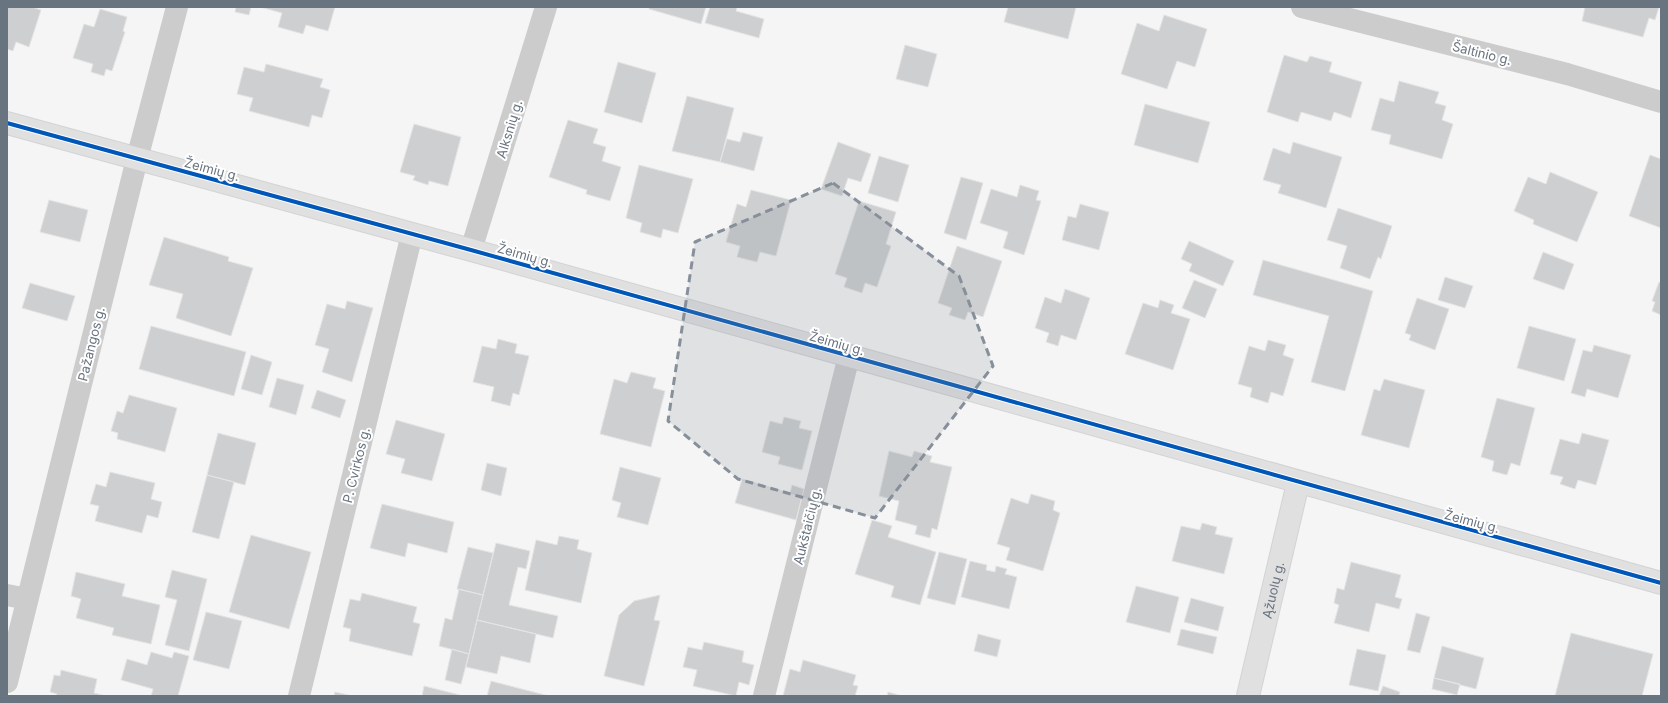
<svg xmlns="http://www.w3.org/2000/svg" width="1668" height="703" font-family="Inter,sans-serif">
<style>
.building{fill:#cecfd0;stroke:#e4e4e4}
.lines{fill:none;stroke-linecap:round;stroke-linejoin:round}
.major-casing{stroke:#d2d3d4;stroke-width:24}
.minor{stroke:#cccccd;stroke-width:22}
.major{stroke:#e0e0e1;stroke-width:22}
.cycleway-casing{stroke:#fff;stroke-width:6}
.cycleway{stroke:#0057b8;stroke-width:4}
.marked{fill:#868f9a;fill-opacity:0.2;stroke:#868f9a;stroke-width:3;stroke-dasharray:8 5;stroke-linejoin:round}
.labels{text-anchor:middle;dominant-baseline:central;stroke-width:4;stroke-linejoin:round;paint-order:stroke}
.street-label{font-size:13px;fill:#697481;stroke:#fff}
</style>
<rect width="100%" height="100%" fill="#f5f5f5"/>
<!-- building -->
<path class="building" d="M 7,7 L 32,7 L 41,10 L 29,47 L 16,42 L 13,51 L 7,49 Z
M 236,7 L 251,7 L 249,15 L 235,12 Z
M 260,7 L 335,7 L 328,31 L 306,25 L 303,34 L 278,27 L 282,13 Z
M 649,7 L 706,7 L 701,24 L 649,9 Z
M 710,7 L 737,7 L 736,11 L 764,19 L 759,38 L 705,23 Z
M 1008,7 L 1076,7 L 1068,39 L 1004,22 Z
M 1585,7 L 1659,7 L 1655,20 L 1649,18 L 1643,37 L 1582,21 Z
M 100,9 L 127,17 L 123,31 L 125,32 L 112,71 L 106,69 L 104,76 L 91,72 L 93,64 L 73,58 L 84,24 L 94,27 Z
M 1164,15 L 1207,29 L 1195,67 L 1177,61 L 1167,89 L 1121,74 L 1137,23 L 1159,31 Z
M 905,45 L 937,54 L 928,87 L 896,79 Z
M 1284,55 L 1307,62 L 1310,56 L 1332,62 L 1329,72 L 1362,82 L 1351,118 L 1334,112 L 1331,121 L 1301,112 L 1298,122 L 1267,112 Z
M 618,62 L 656,73 L 642,123 L 604,112 Z
M 266,64 L 323,79 L 320,87 L 330,90 L 322,118 L 312,115 L 309,127 L 249,111 L 253,98 L 237,94 L 244,67 L 264,72 Z
M 1399,81 L 1439,92 L 1435,103 L 1446,106 L 1442,120 L 1453,124 L 1442,159 L 1389,144 L 1391,135 L 1371,130 L 1380,98 L 1394,102 Z
M 687,96 L 734,108 L 720,162 L 672,151 Z
M 1145,104 L 1210,122 L 1198,163 L 1134,145 Z
M 568,120 L 598,129 L 593,143 L 606,147 L 602,161 L 621,167 L 610,201 L 586,194 L 587,190 L 549,177 Z
M 414,124 L 461,137 L 448,186 L 429,181 L 428,185 L 413,180 L 415,176 L 400,172 Z
M 743,132 L 763,137 L 754,171 L 720,162 L 727,139 L 740,142 Z
M 838,142 L 871,154 L 861,182 L 848,178 L 842,196 L 821,189 Z
M 1293,142 L 1342,157 L 1326,208 L 1278,193 L 1281,185 L 1263,180 L 1273,148 L 1290,154 Z
M 1650,155 L 1661,159 L 1661,228 L 1629,216 Z
M 879,156 L 909,165 L 898,202 L 868,193 Z
M 639,165 L 693,179 L 678,233 L 663,229 L 661,238 L 640,232 L 642,223 L 626,218 Z
M 1550,172 L 1598,192 L 1577,242 L 1533,224 L 1534,220 L 1514,211 L 1528,177 L 1546,184 Z
M 961,177 L 983,183 L 966,240 L 944,233 Z
M 1020,185 L 1039,191 L 1036,200 L 1041,201 L 1024,255 L 1003,248 L 1008,232 L 980,223 L 991,189 L 1017,197 Z
M 751,190 L 791,200 L 776,256 L 760,252 L 757,262 L 737,257 L 740,246 L 726,242 L 737,204 L 746,207 Z
M 49,200 L 88,210 L 80,242 L 40,232 Z
M 859,201 L 896,212 L 886,244 L 891,246 L 877,287 L 865,283 L 862,293 L 844,287 L 847,278 L 835,274 Z
M 1080,204 L 1109,212 L 1099,250 L 1062,240 L 1068,216 L 1076,218 Z
M 1338,208 L 1392,226 L 1381,259 L 1378,257 L 1370,279 L 1340,268 L 1347,246 L 1327,240 Z
M 164,237 L 229,257 L 228,261 L 253,268 L 231,336 L 176,318 L 183,294 L 149,285 Z
M 1189,241 L 1234,261 L 1223,286 L 1189,271 L 1192,264 L 1181,259 Z
M 957,246 L 1002,261 L 983,317 L 968,312 L 965,320 L 949,315 L 952,308 L 938,303 Z
M 1543,252 L 1574,264 L 1564,290 L 1533,279 Z
M 1263,260 L 1373,291 L 1345,391 L 1311,382 L 1329,316 L 1253,295 Z
M 1445,277 L 1473,286 L 1465,308 L 1438,300 Z
M 1194,280 L 1217,289 L 1205,318 L 1182,308 Z
M 1659,282 L 1661,283 L 1661,315 L 1652,311 L 1655,302 L 1652,301 Z
M 30,283 L 75,296 L 67,321 L 22,308 Z
M 1065,289 L 1090,298 L 1076,340 L 1061,335 L 1058,346 L 1046,342 L 1049,333 L 1035,328 L 1045,297 L 1061,303 Z
M 1417,298 L 1449,309 L 1435,350 L 1409,340 L 1411,335 L 1405,333 Z
M 1160,300 L 1174,305 L 1171,313 L 1190,319 L 1173,370 L 1125,354 L 1143,303 L 1158,308 Z
M 347,301 L 373,308 L 352,382 L 322,372 L 329,349 L 315,345 L 327,304 L 345,309 Z
M 151,326 L 246,352 L 234,396 L 139,369 Z
M 1529,326 L 1576,339 L 1564,381 L 1517,368 Z
M 498,339 L 517,344 L 515,353 L 529,356 L 519,395 L 513,393 L 510,406 L 491,401 L 494,387 L 473,382 L 482,346 L 496,349 Z
M 1268,340 L 1286,345 L 1283,355 L 1294,359 L 1283,396 L 1271,392 L 1268,403 L 1250,397 L 1252,388 L 1238,384 L 1249,346 L 1265,351 Z
M 1594,345 L 1631,355 L 1618,398 L 1587,389 L 1585,397 L 1571,393 L 1583,350 L 1592,352 Z
M 251,355 L 272,362 L 262,395 L 241,389 Z
M 631,372 L 656,378 L 653,388 L 665,391 L 651,447 L 600,434 L 614,379 L 627,383 Z
M 277,378 L 304,385 L 296,415 L 269,407 Z
M 1384,379 L 1425,390 L 1409,448 L 1361,435 L 1374,389 L 1380,391 Z
M 317,390 L 346,400 L 340,418 L 311,408 Z
M 129,395 L 177,408 L 165,452 L 117,439 L 118,433 L 111,431 L 117,411 L 123,413 Z
M 1497,398 L 1535,408 L 1520,466 L 1511,463 L 1507,475 L 1492,471 L 1494,461 L 1481,457 Z
M 784,417 L 801,421 L 799,428 L 812,431 L 802,470 L 778,464 L 780,457 L 762,452 L 770,421 L 782,424 Z
M 396,420 L 445,434 L 432,481 L 401,473 L 405,459 L 386,454 Z
M 218,433 L 256,443 L 245,485 L 207,475 Z
M 1582,433 L 1609,440 L 1596,485 L 1578,480 L 1575,489 L 1560,484 L 1563,477 L 1550,474 L 1560,439 L 1579,444 Z
M 889,451 L 912,457 L 914,451 L 932,456 L 930,462 L 952,467 L 937,530 L 932,528 L 930,538 L 915,534 L 917,526 L 895,520 L 899,501 L 879,496 Z
M 487,463 L 507,468 L 501,496 L 481,490 Z
M 620,467 L 661,478 L 648,525 L 617,517 L 621,503 L 612,500 Z
M 110,472 L 155,483 L 151,499 L 162,502 L 158,518 L 147,515 L 142,533 L 95,521 L 99,506 L 90,504 L 96,484 L 106,487 Z
M 207,475 L 234,482 L 219,539 L 192,532 Z
M 742,479 L 790,493 L 792,485 L 804,489 L 796,520 L 735,503 Z
M 1031,494 L 1055,501 L 1053,510 L 1060,513 L 1043,571 L 1006,560 L 1010,548 L 997,544 L 1011,498 L 1028,504 Z
M 382,504 L 454,522 L 447,553 L 408,543 L 405,557 L 370,548 Z
M 872,520 L 892,526 L 888,537 L 936,552 L 920,605 L 891,597 L 894,586 L 855,574 Z
M 1202,523 L 1217,527 L 1215,534 L 1233,538 L 1224,574 L 1172,561 L 1181,526 L 1200,530 Z
M 251,535 L 311,552 L 289,629 L 229,612 Z
M 559,536 L 579,540 L 577,549 L 592,553 L 581,603 L 525,590 L 536,540 L 557,545 Z
M 496,543 L 530,551 L 526,569 L 518,567 L 509,605 L 558,616 L 553,638 L 477,620 Z
M 468,547 L 493,553 L 483,595 L 457,589 Z
M 939,552 L 967,559 L 955,605 L 927,598 Z
M 970,561 L 987,565 L 986,570 L 995,572 L 996,566 L 1007,569 L 1005,574 L 1017,577 L 1009,609 L 961,597 Z
M 1351,562 L 1401,575 L 1395,597 L 1402,599 L 1399,609 L 1376,603 L 1369,632 L 1334,623 L 1339,605 L 1334,603 L 1337,588 L 1344,590 Z
M 172,570 L 207,579 L 189,651 L 165,645 L 177,600 L 165,597 Z
M 76,572 L 125,584 L 122,596 L 160,605 L 151,644 L 112,635 L 114,628 L 76,618 L 81,599 L 71,596 Z
M 1136,586 L 1179,597 L 1170,633 L 1126,622 Z
M 459,589 L 483,595 L 469,654 L 439,646 L 445,618 L 452,620 Z
M 362,593 L 417,607 L 413,622 L 420,624 L 412,656 L 349,641 L 351,629 L 343,627 L 350,599 L 360,601 Z
M 660,595 L 654,620 L 660,621 L 644,686 L 604,676 L 619,615 L 634,601 Z
M 1191,598 L 1224,607 L 1218,631 L 1184,622 Z
M 206,612 L 242,621 L 229,669 L 193,660 Z
M 1416,613 L 1430,617 L 1420,653 L 1407,650 Z
M 477,620 L 536,634 L 530,663 L 501,656 L 497,674 L 466,667 Z
M 1181,629 L 1217,637 L 1213,654 L 1177,645 Z
M 1571,633 L 1653,654 L 1642,696 L 1555,696 Z
M 978,634 L 1001,640 L 997,657 L 974,651 Z
M 704,642 L 744,651 L 742,662 L 754,665 L 749,685 L 739,682 L 736,696 L 693,686 L 697,670 L 683,667 L 688,647 L 702,650 Z
M 1442,646 L 1484,658 L 1476,689 L 1434,678 Z
M 452,649 L 469,654 L 461,684 L 445,680 Z
M 1357,649 L 1386,655 L 1378,691 L 1349,685 Z
M 151,652 L 172,658 L 174,652 L 189,656 L 178,696 L 151,696 L 153,689 L 121,680 L 127,659 L 147,665 Z
M 803,660 L 856,675 L 853,685 L 858,686 L 855,696 L 783,696 L 790,669 L 800,672 Z
M 61,670 L 97,679 L 94,693 L 106,696 L 56,696 L 57,694 L 50,692 L 54,675 L 60,676 Z
M 1434,678 L 1460,684 L 1457,695 L 1432,689 Z
M 491,681 L 549,696 L 487,696 Z
M 424,686 L 460,695 L 460,696 L 422,696 Z
M 1383,686 L 1400,692 L 1399,696 L 1379,696 Z
M 335,692 L 353,696 L 334,696 Z
M 888,692 L 902,696 L 887,696 Z"/>
<g class="lines">
<defs>
<g id="major">
<path d="M 7,123 L 471,250 L 1661,583"/>
<path id="s1" d="M 1248,696 L 1298,483"/>
</g>
</defs>
<!-- major casing -->
<use href="#major" class="major-casing"/>
<!-- minor -->
<path class="minor" d="M 1302,7 L 1567,74 L 1661,102
M 471,250 L 546,7
M 7,595 L 27,599
M 7,682 L 137,159 L 177,7
M 299,696 L 412,234
M 764,696 L 849,356"/>
<!-- major -->
<use href="#major" class="major"/>
<defs>
<path id="cycleway" d="M 7,123 L 471,250 L 1661,583"/>
</defs>
<!-- cycleway casing -->
<use href="#cycleway" class="cycleway-casing"/>
<!-- cycleway -->
<use href="#cycleway" class="cycleway"/>
</g>
<!-- marked area -->
<path class="marked" d="M 833,183 L 959,276 L 993,366 L 875,518 L 738,479 L 668,421 L 695,242 Z"/>
<g class="labels">
<!-- street labels -->
<g class="street-label">
<text transform="translate(1482 53) rotate(14)">Šaltinio g.</text>
<text transform="translate(509 129) rotate(-73)">Alksnių g.</text>
<text transform="translate(212 169) rotate(15)">Žeimių g.</text>
<text transform="translate(525 255) rotate(16)">Žeimių g.</text>
<text transform="translate(837 343) rotate(16)">Žeimių g.</text>
<text transform="translate(91 344) rotate(-76)">Pažangos g.</text>
<text transform="translate(356 465) rotate(-76)">P. Cvirkos g.</text>
<text transform="translate(1472 521) rotate(15)">Žeimių g.</text>
<text transform="translate(807 526) rotate(-76)">Aukštaičių g.</text>
<text stroke="none"><textPath href="#s1" startOffset="109">Ąžuolų g.</textPath></text>
</g>
</g>
<!-- border -->
<rect width="1668" height="703" fill="none" stroke="#697481" stroke-width="16"/>
</svg>
